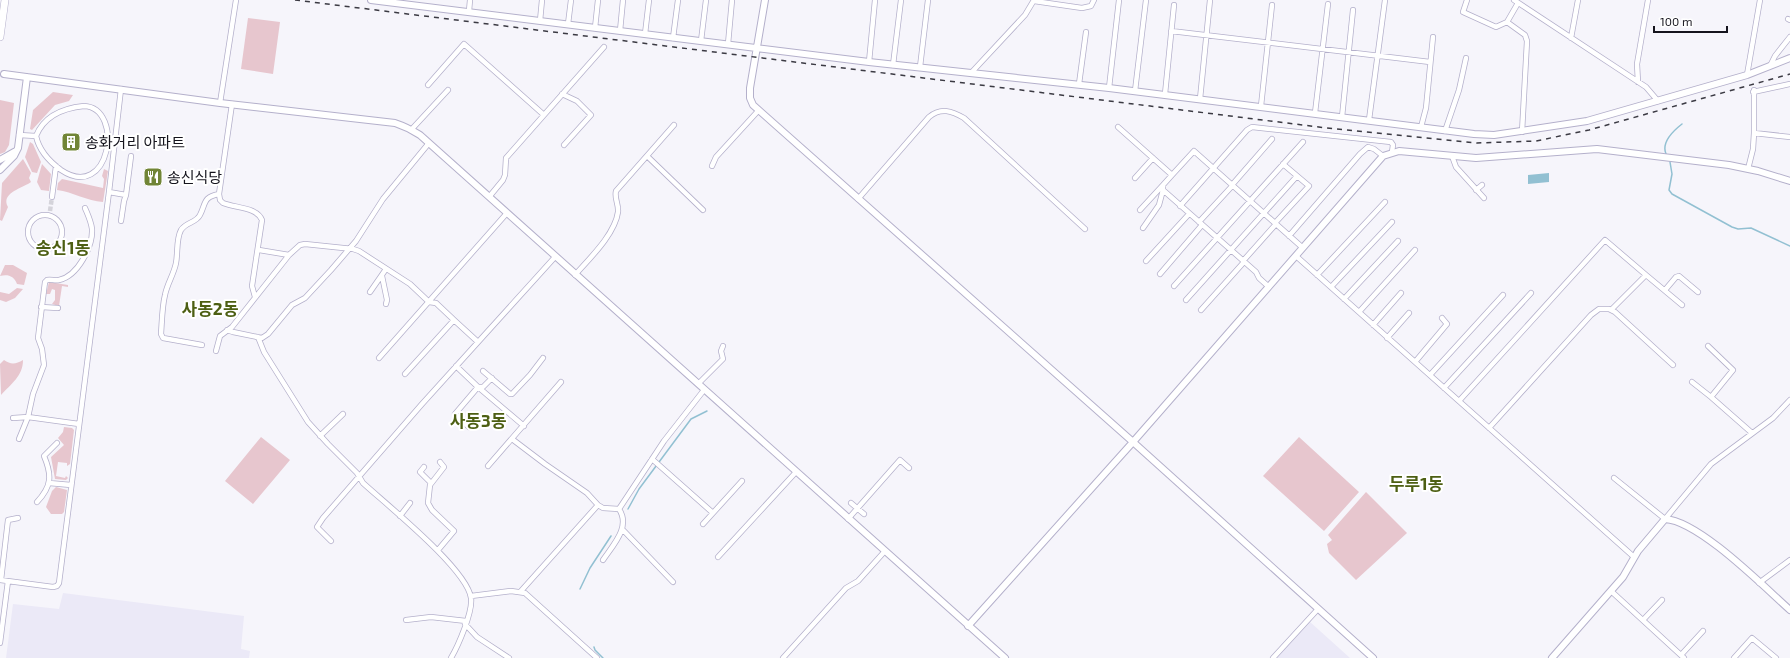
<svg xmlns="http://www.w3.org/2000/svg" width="1790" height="658" font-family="'Exo 2','Noto Sans KR',sans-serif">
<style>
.built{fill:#ebe9f7}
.green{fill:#e7c6ce}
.water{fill:#92c0d2}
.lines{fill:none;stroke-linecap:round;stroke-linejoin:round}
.stream{stroke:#92c0d2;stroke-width:1.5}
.street-tunnel{stroke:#d4d3da;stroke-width:4.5;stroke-dasharray:4.5 2;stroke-linecap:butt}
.street-casing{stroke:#b4b0cb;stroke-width:6}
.secondary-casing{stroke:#b4b0cb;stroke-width:8}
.primary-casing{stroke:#b4b0cb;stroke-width:8}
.street{stroke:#fff;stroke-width:4.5}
.secondary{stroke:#fff;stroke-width:6}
.primary{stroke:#fff;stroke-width:7}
.rail{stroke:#3b3a43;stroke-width:1.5;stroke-dasharray:5 5;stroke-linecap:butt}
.labels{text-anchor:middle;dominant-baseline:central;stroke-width:4;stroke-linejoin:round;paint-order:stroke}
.poi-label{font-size:15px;fill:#15141d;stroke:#fff;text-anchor:start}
.quarter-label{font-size:17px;font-weight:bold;fill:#4d5f13;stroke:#fff}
</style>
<rect width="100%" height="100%" fill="#f6f5fb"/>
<!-- built -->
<path class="built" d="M 63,593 L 244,616 L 241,649 L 250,651 L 249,658 L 6,658 L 13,604 L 59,609 Z
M 1309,621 L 1350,658 L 1275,658 Z"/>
<!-- green -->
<path class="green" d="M 248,18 L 280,22 L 273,74 L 241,69 Z
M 53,92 L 73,95 L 69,101 L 55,105 L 32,130 L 30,129 L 33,110 Z
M 0,100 L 14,103 L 9,145 L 5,152 L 0,154 Z
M 30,142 L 33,144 L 41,162 L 37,173 L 32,172 L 25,157 Z
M 23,159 L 31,173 L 29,178 L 31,182 C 23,188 0,193 8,207 L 2,221 L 0,220 L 2,183 Z
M 42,164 L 51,174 L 49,191 L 41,190 L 37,182 Z
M 104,169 L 108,171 L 103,202 C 87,201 73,192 57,190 L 58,183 L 62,179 L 103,188 L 104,179 L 102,176 Z
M 5,265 L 13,265 L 27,273 L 24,285 L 17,284 C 14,276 8,274 0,276 Z
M 49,282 L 68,285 L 68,287 L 62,286 L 59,306 L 52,304 L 55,300 L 55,290 L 52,289 L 50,294 L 46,294 Z
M 17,288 L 23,289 L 15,298 L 6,302 L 0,300 L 0,292 L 9,294 Z
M 4,360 C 11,365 16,364 23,360 C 23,376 11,384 1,395 L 0,364 Z
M 64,427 L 72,428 L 74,430 L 70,464 L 67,466 L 67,463 L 58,462 L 56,476 L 65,478 L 66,476 L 68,478 L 66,480 L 55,479 L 51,457 L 64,445 L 58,438 L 63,432 Z
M 261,437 L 290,460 L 253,504 L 225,481 Z
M 1299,437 L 1359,492 L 1324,531 L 1263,476 Z
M 56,487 L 67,490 L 64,512 L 62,514 L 51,514 L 46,507 L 52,491 Z
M 1366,492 L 1407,533 L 1356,580 L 1329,553 L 1327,544 L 1332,540 L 1328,535 Z"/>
<!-- water -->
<path class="water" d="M 1549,173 L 1549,182 L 1528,184 L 1528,175 Z"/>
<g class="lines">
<!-- stream -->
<path class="stream" d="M 1666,154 C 1661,142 1673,131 1682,124
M 1670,162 L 1672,174 L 1669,190 L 1672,194 L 1732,227 L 1738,229 L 1751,228 L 1790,246
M 628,509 L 639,489 L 691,419 L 707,411
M 580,589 L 590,568 L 611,536
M 594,647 L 595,650 L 603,658"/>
<!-- street-tunnel -->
<path class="street-tunnel" d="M 50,211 L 52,197"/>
<defs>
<path id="street" d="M 1467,0 L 1463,12 L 1496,27 L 1507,22
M 1514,0 L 1646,87 L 1658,101
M 1034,1 L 1082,8 L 1091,6 L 1094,0
M 1518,3 L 1507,22 L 1525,35 L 1527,41 L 1522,132
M 469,11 L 470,0
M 1788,19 L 1790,20
M 540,21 L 542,0
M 568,24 L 571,0
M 595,28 L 598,0
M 620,31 L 623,0
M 1171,31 L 1430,62
M 645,34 L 649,0
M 673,38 L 678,0
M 1571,38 L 1578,0
M 701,41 L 706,0
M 728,44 L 732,0
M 869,62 L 875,0
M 893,65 L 901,0
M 1770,66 L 1775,56 L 1790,37
M 920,67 L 928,0
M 971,73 L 1025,15 L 1034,0
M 1747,75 L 1760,0
M 1638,82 L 1637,64 L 1648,0
M 1079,84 L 1086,32
M 428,85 L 464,44 L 544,115
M 1109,88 L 1119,0
M 1135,91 L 1146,0
M 1753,92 L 1790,84
M 562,94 L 577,101 L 591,115 L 564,145
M 1165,94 L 1174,5
M 1200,99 L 1210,0
M 220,103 L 236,0
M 84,106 C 125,108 110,203 61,170 C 50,162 39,150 36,136 C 44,116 64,108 84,106 Z
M 1261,106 L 1272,5
M 1315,113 L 1328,4
M 1342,117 L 1353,10
M 1369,120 L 1385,0
M 1118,127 L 1172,175 L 1194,151 L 1303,248
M 1421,127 L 1426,108 L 1433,37
M 411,130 L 448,90
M 1445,131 L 1459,90 L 1466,58
M 1754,133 L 1790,137
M 19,135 L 36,136
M 647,156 L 703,210
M 1452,156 L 1456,167 L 1484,198
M 712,166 L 716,157 L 758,111
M 1748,169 L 1753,149 L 1754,133 L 1754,90
M 1172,175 L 1163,185 L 1163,190 L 1256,272 L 1259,278 L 1269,287
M 1135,178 L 1153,158
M 1232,185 L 1272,139
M 1476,190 L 1482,185
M 109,192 L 126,195
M 219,194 L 220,200 L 223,203 C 235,208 257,207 262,220 L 252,286 L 255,297
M 52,197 L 56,166
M 489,197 L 503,180 L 505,175 L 506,158 L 604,47
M 858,199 L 929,117 C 941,107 952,111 964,118 L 1085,229
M 1180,206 L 1247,130 L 1252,127 L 1391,142 L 1393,145 L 1392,152
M 1140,210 L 1163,185
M28 232a17 17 0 1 1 34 0a17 17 0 1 1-34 0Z
M 121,221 L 124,201 L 126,195 L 131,156
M 1199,222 L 1233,185
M 1275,223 L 1309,186 L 1283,164
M 1143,228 L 1159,205 L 1163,190
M 1289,236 L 1360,154 L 1368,147 L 1374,149 L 1383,156
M 259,250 L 289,255 L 300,245 L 305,244 L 353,249 L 359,251 L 410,284 L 429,302 L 436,303 L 454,320 L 405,374
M 1296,256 L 1634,557
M 1146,261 L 1189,214
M 1243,261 L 1276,224
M 1160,274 L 1202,225
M 575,275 C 590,258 615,234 618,212 C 619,205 614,198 616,191 L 674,125
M 1317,275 L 1385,202
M 382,276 L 387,300 L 386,304
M 1174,286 L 1303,142
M 1331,287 L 1392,222
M 1665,290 L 1676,277 L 1679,276 L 1698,292
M 370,292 L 386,269
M 1344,299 L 1398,241
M 1186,300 L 1297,176
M 41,307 L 58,308
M 1201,310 L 1244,262
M 1611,310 L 1646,275 L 1682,305
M 1359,312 L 1415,250
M 454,320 L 478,342
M 1373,325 L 1401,293
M 227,330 L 233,332 L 262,338 L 268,334 L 292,305 L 305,298 L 331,270 L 356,241 L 383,199 L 429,143
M 258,337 L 264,352 L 308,422 L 328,444 L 357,473 L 363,483 C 387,505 467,569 471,598 C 473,612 458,646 451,658
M 1387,338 L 1409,313
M 202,345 L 163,338 L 161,334 C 162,321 162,307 165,295 C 167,284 174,274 176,263 C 178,253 176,239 181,230 C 186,222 196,223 200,215 C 206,203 203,197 219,194 L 232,104
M 1708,346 L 1733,370 L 1711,397 L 1752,433
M 216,351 L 220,336 L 232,327 L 289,255
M 379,358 L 507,213
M 1415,362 L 1447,324 L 1442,318
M 456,366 L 478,387 L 455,414 L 469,427
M 483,371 L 510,394 L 512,394 L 530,375 L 543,358
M 1430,375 L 1503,295
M 1692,382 L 1711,397
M 698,384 L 723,359 L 721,351 L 723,346
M 478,387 L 524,426
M 478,387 L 483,387 L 492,378
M 1444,388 L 1531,293
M 1459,401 L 1605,240 L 1646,275
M 13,418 L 28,417 L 79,424
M 1489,428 L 1591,315 L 1599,309 L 1609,309 L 1615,312 L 1673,365
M 320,436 L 343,414
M 19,439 L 28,417 L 33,394 L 44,365 L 42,349 L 38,338 L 45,282 L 47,280 C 51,279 55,281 59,280 C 78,276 93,246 92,229 C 91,221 88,215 85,208
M 512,439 L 545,464 L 587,493 L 598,505
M 652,459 L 713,513
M 488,466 L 561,382
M 424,467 L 420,472 L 431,483
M 1614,478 L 1665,519 L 1711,464 L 1773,418 L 1790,400
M 49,483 L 71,485
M 37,502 C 52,486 52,475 44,456 L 57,443
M 851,503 L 864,514
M 619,509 L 664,441 L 704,390
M 400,516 L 410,503
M 848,519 L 900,460 L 909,468
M 703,524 L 742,481
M 623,530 L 673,582
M 331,541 L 317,527 L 323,518 L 422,404 L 555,257
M 438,550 L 454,531 L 432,510 L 428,503 L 430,485 L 444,467 L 440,462
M 718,557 L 796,472
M 0,580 L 53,587 L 57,586 L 59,583 L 109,192 L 121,89
M 1,580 L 8,520 L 18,518
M 1759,583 L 1790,560
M 521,591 L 598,505 L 603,508 L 619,509 C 631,527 613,545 603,560
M 1611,591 L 1684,658
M 471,596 L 511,591 L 525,593 L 597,658
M 406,620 L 431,617 L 466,621
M 1643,620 L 1662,600
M 465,624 L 477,637 L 509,658
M 0,643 L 8,581
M 1681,655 L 1703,631
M 783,658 L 846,588 L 858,581 L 885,551
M 1273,658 L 1318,609
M 1734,658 L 1752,638 L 1776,658"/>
<path id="secondary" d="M 371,0 L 869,62 L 1109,88 L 1474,134 L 1494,135 L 1587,121 L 1747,75 L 1790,58
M 765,0 L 750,88 L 750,98 L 753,105 L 1133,442 L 1373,658
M 4,74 L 220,103 L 395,123 C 404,126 412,130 420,135 L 1005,658
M 0,160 L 14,152
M 0,170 L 14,156 L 18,148 L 27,77
M 968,626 L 1133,442 L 1383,156 L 1399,151 L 1476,158 L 1597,149 L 1729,165 L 1758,171 L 1790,181
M 1552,658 L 1623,577 L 1638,551 L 1665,519 C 1699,521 1763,586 1790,610"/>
<path id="primary" d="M 0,37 L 5,0"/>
</defs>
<!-- street casing -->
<use href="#street" class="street-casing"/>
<!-- secondary casing -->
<use href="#secondary" class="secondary-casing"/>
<!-- primary casing -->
<use href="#primary" class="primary-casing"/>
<!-- street -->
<use href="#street" class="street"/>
<!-- secondary -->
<use href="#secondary" class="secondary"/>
<!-- primary -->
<use href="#primary" class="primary"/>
<!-- rail -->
<path class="rail" d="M 295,0 L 1327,128 L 1477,143 L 1536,141 L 1589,130 L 1790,74"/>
</g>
<!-- icons -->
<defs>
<symbol id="building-square" viewBox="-11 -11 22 22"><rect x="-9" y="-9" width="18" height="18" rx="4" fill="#718536" stroke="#fff"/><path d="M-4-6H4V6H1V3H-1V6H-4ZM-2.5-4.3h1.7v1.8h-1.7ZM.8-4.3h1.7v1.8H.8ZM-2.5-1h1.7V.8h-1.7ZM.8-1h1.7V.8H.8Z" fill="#fff"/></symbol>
<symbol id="restaurant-square" viewBox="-11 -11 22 22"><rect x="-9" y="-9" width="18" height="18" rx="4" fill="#718536" stroke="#fff"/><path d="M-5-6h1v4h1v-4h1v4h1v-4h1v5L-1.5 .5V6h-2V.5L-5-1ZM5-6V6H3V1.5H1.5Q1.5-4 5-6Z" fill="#fff"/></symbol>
</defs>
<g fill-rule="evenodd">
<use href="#building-square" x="60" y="131" width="22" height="22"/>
<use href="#restaurant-square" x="142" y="166" width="22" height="22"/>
</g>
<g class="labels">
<!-- poi labels -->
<g class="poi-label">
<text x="85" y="142">송화거리 아파트</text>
<text x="167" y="177">송신식당</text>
</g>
<!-- quarter labels -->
<g class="quarter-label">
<text x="63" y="247">송신1동</text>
<text x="210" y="308">사동2동</text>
<text x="478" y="420">사동3동</text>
<text x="1416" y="483">두루1동</text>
</g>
</g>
<!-- scale -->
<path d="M1654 26v6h73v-6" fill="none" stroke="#15141d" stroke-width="2"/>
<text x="1660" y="26" font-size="12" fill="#15141d" stroke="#ffffff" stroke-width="3" paint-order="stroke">100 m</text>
</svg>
